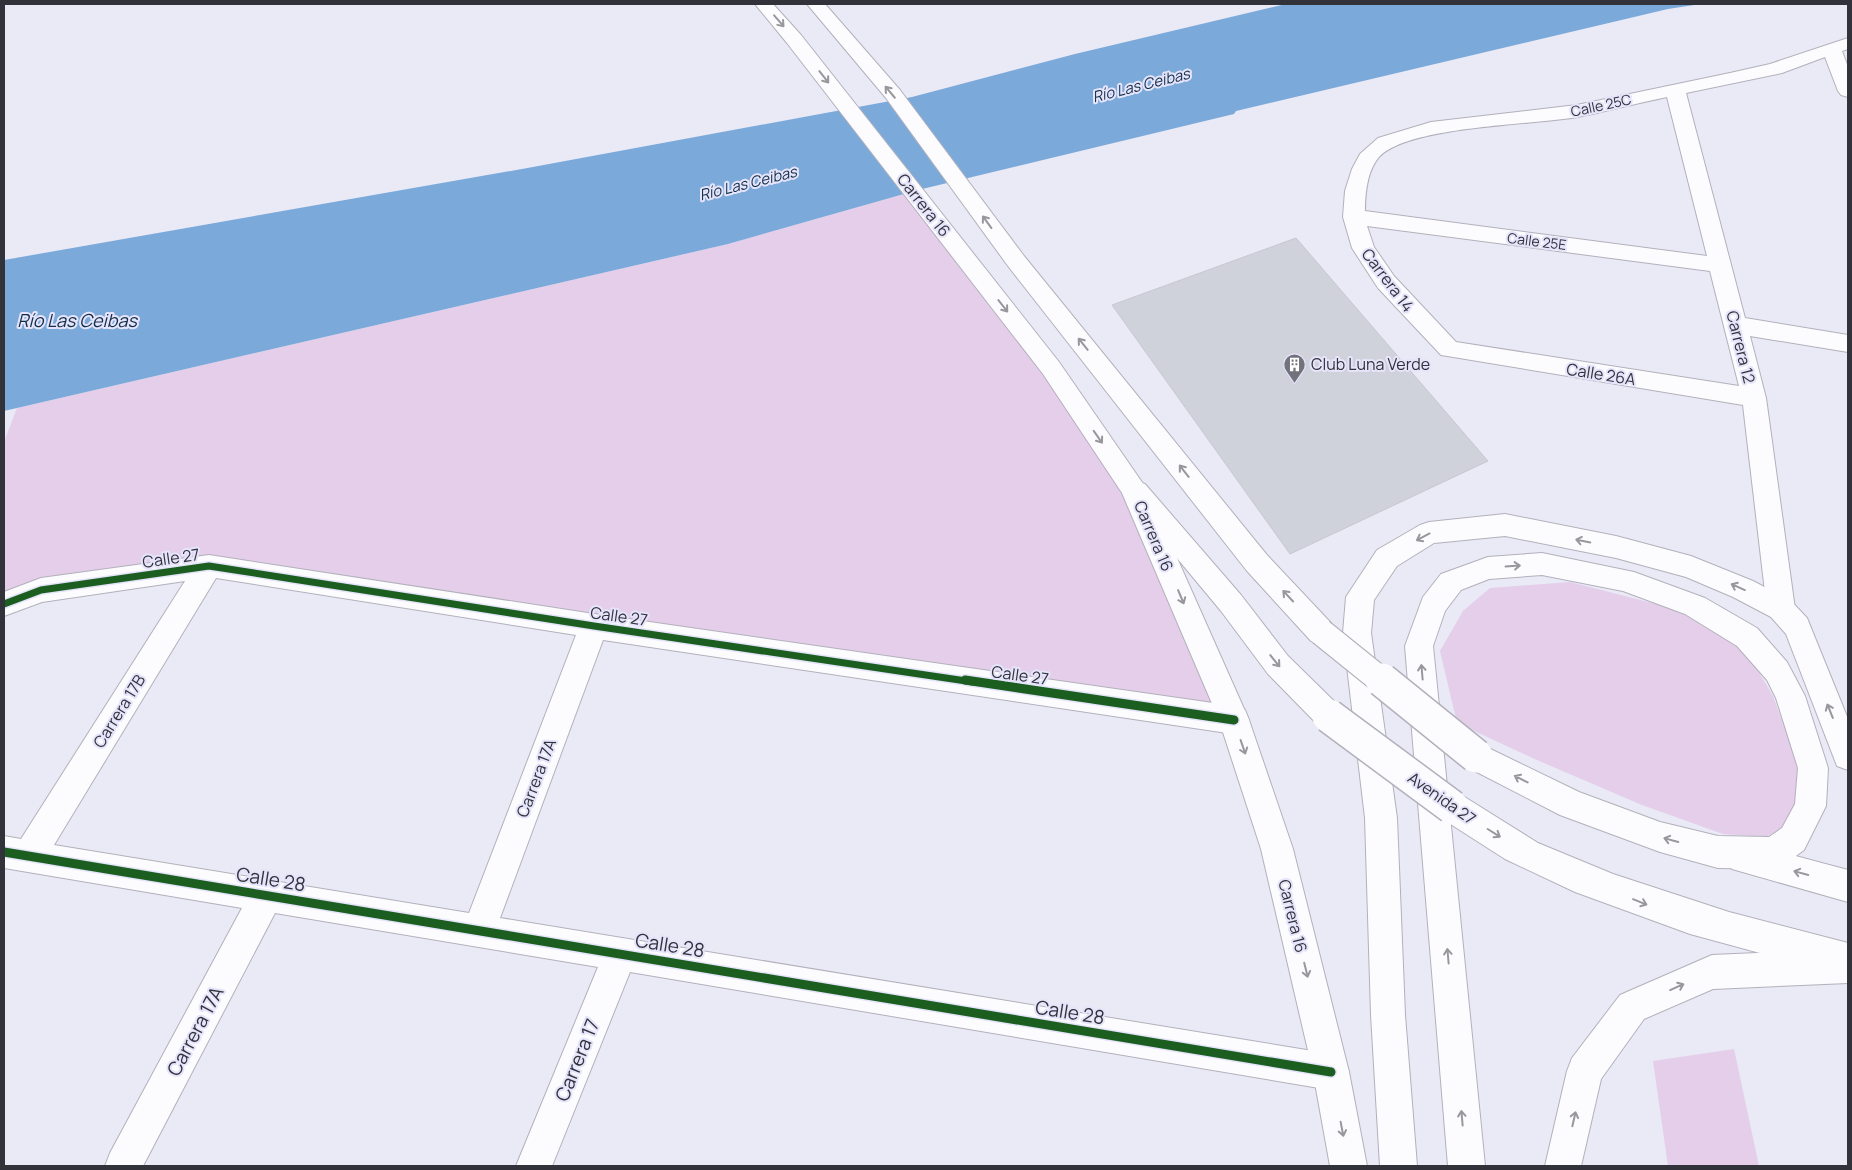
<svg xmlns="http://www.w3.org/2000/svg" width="1852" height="1170" font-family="Manrope,sans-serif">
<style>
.green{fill:#e4ceea}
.water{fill:#7baada}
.building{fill:#cfd1db;stroke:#c6c7d2}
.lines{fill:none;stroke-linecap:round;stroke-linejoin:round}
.street-casing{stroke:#b2b1bb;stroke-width:2}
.secondary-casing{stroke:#b2b1bb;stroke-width:2}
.primary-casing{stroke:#b2b1bb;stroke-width:2}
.street{fill:#fcfcfe;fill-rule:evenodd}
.secondary{fill:#fcfcfe;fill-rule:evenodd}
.primary{fill:#fcfcfe;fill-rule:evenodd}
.secondary-bridge-casing{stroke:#b2b1bb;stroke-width:36;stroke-linecap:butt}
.primary-bridge-far1-casing{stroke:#b2b1bb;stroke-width:28;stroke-linecap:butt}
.primary-bridge-casing{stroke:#b2b1bb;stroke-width:36;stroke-linecap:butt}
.secondary-bridge{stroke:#fcfcfe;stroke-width:33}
.primary-bridge-far1{stroke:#fcfcfe;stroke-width:26}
.primary-bridge{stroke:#fcfcfe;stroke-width:33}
.cycleway-far1-casing{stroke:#e5e4fb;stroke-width:10}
.cycleway-casing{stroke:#e5e4fb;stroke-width:12}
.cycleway-far1{stroke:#1b5e20;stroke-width:7}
.cycleway{stroke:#1b5e20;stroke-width:9}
.oneway{stroke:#97979c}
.labels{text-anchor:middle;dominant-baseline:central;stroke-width:4;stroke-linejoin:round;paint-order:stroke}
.far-street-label{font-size:14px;fill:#32323b;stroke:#e5e4fb}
.far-water-label{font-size:15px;font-style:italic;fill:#122f49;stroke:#e5e4fb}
.street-label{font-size:16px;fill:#32323b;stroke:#e5e4fb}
.poi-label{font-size:16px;fill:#32323b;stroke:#e5e4fb;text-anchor:start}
.water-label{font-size:18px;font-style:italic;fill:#122f49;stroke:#e5e4fb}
.near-street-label{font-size:19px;fill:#32323b;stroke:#e5e4fb}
</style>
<rect width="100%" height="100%" fill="#eae9f6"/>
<!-- green -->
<path class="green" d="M 918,190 L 1133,488 L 1234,720 L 204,564 L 41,590 L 4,604 L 4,442 L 17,408 L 728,244 Z
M 1570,582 L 1660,605 L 1703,622 L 1744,647 L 1773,696 L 1797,762 L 1799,819 L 1766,837 L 1723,834 L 1642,805 L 1537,760 L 1457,723 L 1440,651 L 1463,611 L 1490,588 Z
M 1734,1049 L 1759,1166 L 1668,1166 L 1653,1061 Z"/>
<!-- water -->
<path class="water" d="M 1286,4 L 1701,4 L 1668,9 L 1236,111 L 1234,114 L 918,190 L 728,244 L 4,411 L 4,260 L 522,169 L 912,97 L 1075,54 Z"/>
<!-- building -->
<path class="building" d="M 1296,238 L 1488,461 L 1290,554 L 1112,305 Z"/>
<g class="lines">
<defs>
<path id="street" d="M 1848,38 L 1848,49 L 1842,51 L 1848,67 L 1848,97 L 1841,95 L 1838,91 L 1825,57 L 1782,73 L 1686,93 L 1745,318 L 1848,335 L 1848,352 L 1750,336 L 1766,398 L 1795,609 L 1791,617 L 1781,621 L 1771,617 L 1767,609 L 1743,405 L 1441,355 L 1378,288 L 1352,248 L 1343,217 L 1345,191 L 1352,169 L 1360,154 L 1378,138 L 1431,122 L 1577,105 L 1730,73 L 1770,64 ZM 1667,97 L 1707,256 L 1365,211 C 1365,194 1367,171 1379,157 C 1408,126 1533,125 1578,117 C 1608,111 1638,103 1667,97 ZM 1367,226 L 1710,271 L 1739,386 L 1456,342 L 1394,276 L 1374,247 Z
M 209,555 L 594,614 L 1234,706 L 1245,710 L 1249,720 L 1245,730 L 1234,734 L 603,640 L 500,918 L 1331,1054 L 1344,1059 L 1349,1072 L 1344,1085 L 1331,1090 L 630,972 L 552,1166 L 516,1166 L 598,967 L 275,913 L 143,1166 L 105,1166 L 110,1153 L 242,908 L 4,868 L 4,836 L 21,839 L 185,581 L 42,602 L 4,616 L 4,592 L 41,578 ZM 216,578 L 576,635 L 469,913 L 54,845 Z"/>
<path id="secondary" d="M 1136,481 L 1145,484 L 1241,595 L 1288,656 L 1339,706 L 1344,716 L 1339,726 L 1329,730 L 1319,726 L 1268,674 L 1221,611 L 1127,498 L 1123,491 L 1127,484 Z
M 1452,792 L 1463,796 L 1538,843 L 1613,874 L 1729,912 L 1848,943 L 1848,977 L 1690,934 L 1575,892 L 1505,859 L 1441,818 L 1436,807 L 1441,796 Z
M 1743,842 L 1848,870 L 1848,902 L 1732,869 L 1727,858 L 1732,847 Z"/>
<path id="primary" d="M 755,4 L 773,4 L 801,35 L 1059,362 L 1146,488 L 1249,720 L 1293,849 L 1349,1072 L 1367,1166 L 1330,1166 L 1313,1072 L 1261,849 L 1219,720 L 1122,493 L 1043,374 L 787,43 Z
M 807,4 L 825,4 L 900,90 L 1024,256 L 1267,555 L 1331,623 L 1335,632 L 1331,641 L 1321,644 L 1311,641 L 1247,571 L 1008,266 L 886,98 Z
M 1505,514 L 1616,536 L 1691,556 L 1753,581 L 1791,601 L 1807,618 L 1848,719 L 1848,770 L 1837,766 L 1786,634 L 1771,617 L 1733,597 L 1686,577 L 1616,558 L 1505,536 L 1434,543 L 1397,566 L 1374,600 L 1371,633 L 1397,818 L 1405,1015 L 1417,1166 L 1380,1166 L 1371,1015 L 1365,818 L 1343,633 L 1346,597 L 1377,550 L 1420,525 L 1429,522 Z
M 1542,553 L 1634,572 L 1705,598 L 1757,628 L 1787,662 L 1805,696 L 1828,768 L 1826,806 L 1804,850 L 1785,864 L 1774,869 L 1718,868 L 1660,852 L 1560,815 L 1465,766 L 1461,756 L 1465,746 L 1476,742 L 1579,792 L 1660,822 L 1718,836 L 1769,837 L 1782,828 L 1795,804 L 1798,768 L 1776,698 L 1767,680 L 1737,646 L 1685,614 L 1623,591 L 1542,575 L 1489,579 L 1461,590 L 1445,611 L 1433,646 L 1485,1166 L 1448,1166 L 1405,646 L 1423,597 L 1441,574 L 1488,557 Z
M 1848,949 L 1848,983 L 1713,989 L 1644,1019 L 1601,1079 L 1581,1166 L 1545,1166 L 1567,1071 L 1572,1058 L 1620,995 L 1712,955 Z"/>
</defs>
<!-- street casing -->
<use href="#street" class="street-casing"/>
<!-- secondary casing -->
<use href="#secondary" class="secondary-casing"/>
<!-- primary casing -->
<use href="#primary" class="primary-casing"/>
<!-- street -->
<use href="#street" class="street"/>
<!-- secondary -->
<use href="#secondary" class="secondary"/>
<!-- primary -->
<use href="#primary" class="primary"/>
<defs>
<path id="secondary-bridge" d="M 1329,716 L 1452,807"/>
<path id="primary-bridge-far1" d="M 1321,632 L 1383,682"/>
<path id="primary-bridge" d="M 1382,680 L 1476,756"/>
</defs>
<!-- secondary-bridge casing -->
<use href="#secondary-bridge" class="secondary-bridge-casing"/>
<!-- primary-bridge-far1 casing -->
<use href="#primary-bridge-far1" class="primary-bridge-far1-casing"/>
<!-- primary-bridge casing -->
<use href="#primary-bridge" class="primary-bridge-casing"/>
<!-- secondary-bridge -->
<use href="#secondary-bridge" class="secondary-bridge"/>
<!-- primary-bridge-far1 -->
<use href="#primary-bridge-far1" class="primary-bridge-far1"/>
<!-- primary-bridge -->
<use href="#primary-bridge" class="primary-bridge"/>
<defs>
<path id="cycleway-far1" d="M 4,604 L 41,590 L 209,566 L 594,626 L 973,682"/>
<path id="cycleway" d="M 965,680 L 1234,720
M 4,852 L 1331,1072"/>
</defs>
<!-- cycleway-far1 casing -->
<use href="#cycleway-far1" class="cycleway-far1-casing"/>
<!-- cycleway casing -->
<use href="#cycleway" class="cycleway-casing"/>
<!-- cycleway-far1 -->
<use href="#cycleway-far1" class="cycleway-far1"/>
<!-- cycleway -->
<use href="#cycleway" class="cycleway"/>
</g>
<!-- one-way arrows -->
<defs><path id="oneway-shaft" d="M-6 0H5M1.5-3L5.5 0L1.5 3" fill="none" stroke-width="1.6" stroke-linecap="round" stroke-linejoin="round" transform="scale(1.25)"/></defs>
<g class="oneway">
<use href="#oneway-shaft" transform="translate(779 21) rotate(49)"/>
<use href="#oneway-shaft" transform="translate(824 77) rotate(52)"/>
<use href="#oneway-shaft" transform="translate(890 92) rotate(-130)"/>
<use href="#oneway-shaft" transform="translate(987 222) rotate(-126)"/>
<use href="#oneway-shaft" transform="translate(1003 306) rotate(52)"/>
<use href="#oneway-shaft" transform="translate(1083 344) rotate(-129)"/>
<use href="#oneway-shaft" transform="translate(1098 437) rotate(55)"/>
<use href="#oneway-shaft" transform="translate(1184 471) rotate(-128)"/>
<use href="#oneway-shaft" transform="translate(1423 537) rotate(152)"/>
<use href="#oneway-shaft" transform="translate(1583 541) rotate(-169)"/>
<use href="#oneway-shaft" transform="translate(1513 566) rotate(-4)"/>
<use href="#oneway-shaft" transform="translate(1738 587) rotate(-156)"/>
<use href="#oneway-shaft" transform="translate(1288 596) rotate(-133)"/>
<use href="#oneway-shaft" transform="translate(1181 597) rotate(67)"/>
<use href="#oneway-shaft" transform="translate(1275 661) rotate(51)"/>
<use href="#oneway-shaft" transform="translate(1422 672) rotate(-95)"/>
<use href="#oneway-shaft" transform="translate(1830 711) rotate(-112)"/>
<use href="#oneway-shaft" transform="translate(1243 747) rotate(71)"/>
<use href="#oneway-shaft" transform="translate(1521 779) rotate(-153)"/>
<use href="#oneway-shaft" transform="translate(1494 833) rotate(32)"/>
<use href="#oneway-shaft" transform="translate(1671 840) rotate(-165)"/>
<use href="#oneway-shaft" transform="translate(1801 873) rotate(-165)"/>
<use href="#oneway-shaft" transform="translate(1640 902) rotate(22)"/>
<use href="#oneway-shaft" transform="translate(1448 956) rotate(-95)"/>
<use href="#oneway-shaft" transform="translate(1306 970) rotate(76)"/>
<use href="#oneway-shaft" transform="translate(1677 987) rotate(-24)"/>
<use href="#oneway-shaft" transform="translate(1462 1118) rotate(-95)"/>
<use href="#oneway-shaft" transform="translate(1574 1119) rotate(-77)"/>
<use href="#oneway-shaft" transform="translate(1342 1129) rotate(79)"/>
</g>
<!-- icons -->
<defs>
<symbol id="building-pin" viewBox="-11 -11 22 30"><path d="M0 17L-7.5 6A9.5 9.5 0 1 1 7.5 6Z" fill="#72727c" stroke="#e5e4fb"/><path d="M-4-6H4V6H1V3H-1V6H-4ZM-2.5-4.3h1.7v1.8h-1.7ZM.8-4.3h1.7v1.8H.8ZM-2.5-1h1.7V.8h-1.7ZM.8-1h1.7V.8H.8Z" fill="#fff"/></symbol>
</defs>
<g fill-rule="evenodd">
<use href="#building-pin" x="1282" y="352" width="25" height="34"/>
</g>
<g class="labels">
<!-- far-street labels -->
<g class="far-street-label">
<text transform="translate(1601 105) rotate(-12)">Calle 25C</text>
<text transform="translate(1537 241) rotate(7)">Calle 25E</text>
</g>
<!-- far-water labels -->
<g class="far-water-label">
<text transform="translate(1141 85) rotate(-14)">Río Las Ceibas</text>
<text transform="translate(748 183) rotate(-14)">Río Las Ceibas</text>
</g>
<!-- street labels -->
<g class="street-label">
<text transform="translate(924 205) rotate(52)">Carrera 16</text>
<text transform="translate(1388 280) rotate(53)">Carrera 14</text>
<text transform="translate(1741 347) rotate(76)">Carrera 12</text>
<text transform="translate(1601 374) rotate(9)">Calle 26A</text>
<text transform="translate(1154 536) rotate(67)">Carrera 16</text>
<text transform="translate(171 558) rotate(-8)">Calle 27</text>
<text transform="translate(619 616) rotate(8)">Calle 27</text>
<text transform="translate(1020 675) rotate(8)">Calle 27</text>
<text transform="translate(119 711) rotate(-58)">Carrera 17B</text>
<text transform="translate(536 778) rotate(-69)">Carrera 17A</text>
<text transform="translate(1442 798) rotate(35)">Avenida 27</text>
<text transform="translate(1293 916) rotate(76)">Carrera 16</text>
</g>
<!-- poi labels -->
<g class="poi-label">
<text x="1311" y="364">Club Luna Verde</text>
</g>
<!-- water labels -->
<g class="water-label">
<text x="77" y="320">Río Las Ceibas</text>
</g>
<!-- near-street labels -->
<g class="near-street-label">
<text transform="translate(271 879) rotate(9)">Calle 28</text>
<text transform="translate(670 945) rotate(9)">Calle 28</text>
<text transform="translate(1070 1012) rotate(9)">Calle 28</text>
<text transform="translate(195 1031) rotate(-62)">Carrera 17A</text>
<text transform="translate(577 1060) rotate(-68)">Carrera 17</text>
</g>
</g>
<!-- border -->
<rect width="1852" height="1170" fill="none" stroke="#32323b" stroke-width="10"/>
</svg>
